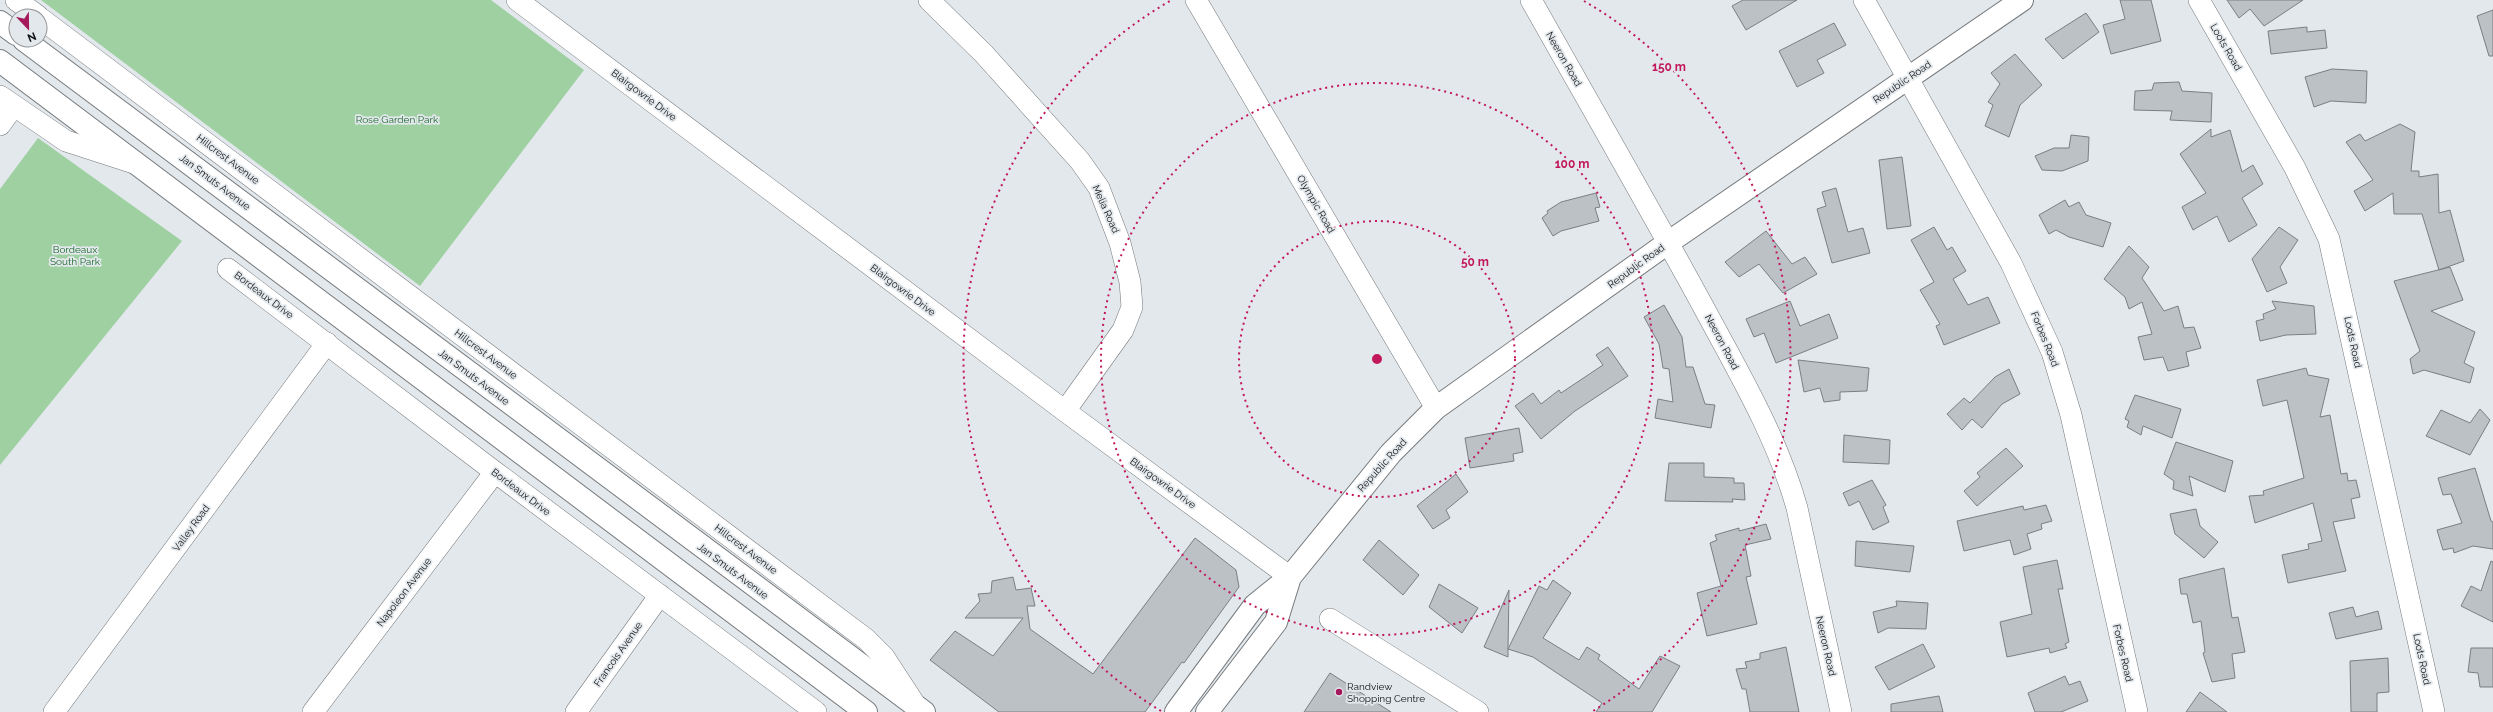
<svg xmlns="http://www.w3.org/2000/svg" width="2493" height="712" font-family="Raleway,sans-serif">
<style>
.green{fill:#9ed0a2}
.building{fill:#bcc1c5;stroke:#7b7f83}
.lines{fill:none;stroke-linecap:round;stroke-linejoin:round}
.minor-casing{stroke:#767a7d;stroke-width:22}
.secondary-casing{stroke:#767a7d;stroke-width:24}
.minor{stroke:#fff;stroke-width:21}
.secondary{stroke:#fff;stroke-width:22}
.ring{fill:none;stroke:#c2185b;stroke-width:2;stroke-dasharray:2 4}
.poi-dot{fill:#a5185c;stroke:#e3e8ec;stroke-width:1.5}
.labels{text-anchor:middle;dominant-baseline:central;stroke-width:3.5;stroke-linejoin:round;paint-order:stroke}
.street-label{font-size:10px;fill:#101113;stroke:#e3e8ec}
.park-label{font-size:10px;fill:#1a672a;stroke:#e3e8ec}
.poi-label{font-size:10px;fill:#101113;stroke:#e3e8ec;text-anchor:start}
.centre{fill:#c2185b;stroke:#e3e8ec;stroke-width:2}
.ring-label{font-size:12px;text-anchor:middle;font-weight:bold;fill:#c2185b;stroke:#e3e8ec;stroke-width:3.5;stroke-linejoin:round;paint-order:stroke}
</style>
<rect width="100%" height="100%" fill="#e3e8ec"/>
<!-- green -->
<path class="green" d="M 41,0 L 491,0 L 584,70 L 420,286 Z
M 38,138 L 182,241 L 0,465 L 0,189 Z"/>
<!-- building -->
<path class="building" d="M 1743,0 L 1797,0 L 1746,30 L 1732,6 Z
M 2120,0 L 2151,0 L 2161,41 L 2111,54 L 2103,25 L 2125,19 Z
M 2227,0 L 2303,0 L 2264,26 L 2250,9 L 2239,18 Z
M 2493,10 L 2493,56 L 2489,56 L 2477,16 Z
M 2086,13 L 2099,32 L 2063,59 L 2045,39 Z
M 1834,23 L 1846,45 L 1817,60 L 1824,73 L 1797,87 L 1779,51 Z
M 2307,27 L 2307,32 L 2325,30 L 2327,48 L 2271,54 L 2268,31 Z
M 2015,54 L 2042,85 L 2020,105 L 2009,137 L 1985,126 L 1993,105 L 1988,102 L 2000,84 L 1991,73 Z
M 2332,69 L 2367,71 L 2366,103 L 2331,101 L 2314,107 L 2305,77 Z
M 2179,82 L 2182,91 L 2212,93 L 2211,122 L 2170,120 L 2172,111 L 2134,110 L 2135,91 L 2152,90 L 2154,83 Z
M 2400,124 L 2415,132 L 2411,171 L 2419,171 L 2419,177 L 2438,174 L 2439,213 L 2450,210 L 2464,261 L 2439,270 L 2422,214 L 2394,214 L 2393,193 L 2365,211 L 2354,191 L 2373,180 L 2346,142 L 2360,134 L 2365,141 Z
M 2211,129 L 2211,137 L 2230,130 L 2242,172 L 2253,165 L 2263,184 L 2242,198 L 2257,225 L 2229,242 L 2217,216 L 2193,230 L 2182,207 L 2206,193 L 2180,154 Z
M 2071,135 L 2089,137 L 2088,161 L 2062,171 L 2042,170 L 2035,156 L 2054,148 L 2069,148 Z
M 1902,157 L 1911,226 L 1887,229 L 1879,160 Z
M 1836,188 L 1848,232 L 1863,228 L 1870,253 L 1832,263 L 1817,209 L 1826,206 L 1822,192 Z
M 1596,193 L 1600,207 L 1595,208 L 1599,221 L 1561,231 L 1553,236 L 1542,218 L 1548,213 L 1547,211 L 1561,202 Z
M 2065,200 L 2069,207 L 2079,202 L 2086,215 L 2111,223 L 2103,247 L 2069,237 L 2056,230 L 2049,234 L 2039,215 Z
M 1934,227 L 1947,250 L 1952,247 L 1966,271 L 1953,279 L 1968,305 L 1988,297 L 2000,323 L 1944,345 L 1936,326 L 1940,324 L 1920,290 L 1934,282 L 1911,240 Z
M 2279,227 L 2298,240 L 2280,267 L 2287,283 L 2267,292 L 2252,259 Z
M 1766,231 L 1792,264 L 1805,257 L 1817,274 L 1783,293 L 1759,264 L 1739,277 L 1725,262 Z
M 2129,246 L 2149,267 L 2142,278 L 2164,311 L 2178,306 L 2184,328 L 2194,327 L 2201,348 L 2186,352 L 2189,366 L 2168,371 L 2163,357 L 2144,360 L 2138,337 L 2152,334 L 2142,302 L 2129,309 L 2125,297 L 2104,279 Z
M 2450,267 L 2463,300 L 2431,311 L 2475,332 L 2464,363 L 2474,368 L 2470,383 L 2424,370 L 2413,374 L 2410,359 L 2420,351 L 2394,281 Z
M 1790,301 L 1800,326 L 1829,314 L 1838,338 L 1776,363 L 1764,333 L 1754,337 L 1746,319 Z
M 2272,301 L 2314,306 L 2316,334 L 2286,335 L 2260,341 L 2256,321 L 2264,319 L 2263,314 L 2276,309 Z
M 1664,305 L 1682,337 L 1686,367 L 1693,367 L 1705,404 L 1715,405 L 1711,428 L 1655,418 L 1658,399 L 1673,402 L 1669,369 L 1663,368 L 1659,344 L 1644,317 Z
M 1608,347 L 1628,376 L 1575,411 L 1541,439 L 1515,406 L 1533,393 L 1541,404 L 1559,390 L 1561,393 L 1603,365 L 1596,355 Z
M 1798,360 L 1869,368 L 1867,391 L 1840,392 L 1840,400 L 1824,402 L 1820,388 L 1804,392 Z
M 2306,368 L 2308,375 L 2329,379 L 2320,417 L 2330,415 L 2341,474 L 2347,473 L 2348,481 L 2356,480 L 2360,497 L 2351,499 L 2355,518 L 2333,522 L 2346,571 L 2288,583 L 2282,555 L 2309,549 L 2308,544 L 2322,541 L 2313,503 L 2255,523 L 2249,496 L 2264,495 L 2263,491 L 2304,478 L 2287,400 L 2263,406 L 2257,380 Z
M 2009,369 L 2020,394 L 2002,404 L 1982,428 L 1972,419 L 1962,430 L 1947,414 L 1964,398 L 1970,403 L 1995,377 Z
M 2135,395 L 2181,409 L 2172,438 L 2143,426 L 2141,435 L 2127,427 L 2129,421 L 2125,419 Z
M 2480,409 L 2490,420 L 2470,455 L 2426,436 L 2441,410 L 2470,423 Z
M 1519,428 L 1523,452 L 1513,454 L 1514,461 L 1470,468 L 1465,438 Z
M 1844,435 L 1890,440 L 1889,464 L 1843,462 Z
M 2176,442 L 2233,461 L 2225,492 L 2189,476 L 2193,496 L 2173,489 L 2174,481 L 2164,474 Z
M 2006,448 L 2023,466 L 1977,506 L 1964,491 L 1980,477 L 1977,473 Z
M 1669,463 L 1704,463 L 1704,477 L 1734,478 L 1734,483 L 1744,483 L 1745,500 L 1732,499 L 1733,502 L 1665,501 Z
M 2475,468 L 2491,521 L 2493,522 L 2493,549 L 2473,546 L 2454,553 L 2453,548 L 2443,550 L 2437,530 L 2462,523 L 2451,494 L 2443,495 L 2438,478 Z
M 1456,474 L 1468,492 L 1446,510 L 1450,518 L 1433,529 L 1417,506 Z
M 1872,480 L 1886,505 L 1883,507 L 1889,522 L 1873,530 L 1859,501 L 1849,506 L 1843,493 Z
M 2046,505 L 2052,521 L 2041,524 L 2042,529 L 2027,534 L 2031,549 L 2014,555 L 2010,540 L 1964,551 L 1957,521 L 2023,506 L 2024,510 Z
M 2196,509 L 2200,526 L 2218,542 L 2204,558 L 2175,534 L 2170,514 Z
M 1766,524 L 1771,539 L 1745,545 L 1751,576 L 1746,577 L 1757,624 L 1707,636 L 1697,593 L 1721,586 L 1710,543 L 1717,540 L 1715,535 L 1739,528 L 1739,531 Z
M 1195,538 L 1236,570 L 1239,587 L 1184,663 L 1182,662 L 1145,712 L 999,712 L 930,660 L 955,631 L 993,656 L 1023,618 L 965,618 L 980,601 L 978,594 L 991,593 L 992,581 L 1013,577 L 1016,590 L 1031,588 L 1035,606 L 1027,606 L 1030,629 L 1093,674 Z
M 1379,540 L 1419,575 L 1403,595 L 1363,560 Z
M 1856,541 L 1914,546 L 1910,572 L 1855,566 Z
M 2057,560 L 2063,589 L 2058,589 L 2069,642 L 2065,644 L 2067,648 L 2050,653 L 2049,648 L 2007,657 L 2000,622 L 2032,614 L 2023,567 Z
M 2491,561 L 2493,562 L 2493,622 L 2461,606 L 2471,586 L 2481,591 Z
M 2224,568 L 2232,618 L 2238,617 L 2245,652 L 2232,654 L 2235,678 L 2212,682 L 2203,653 L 2205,652 L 2201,621 L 2193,623 L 2187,594 L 2181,594 L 2179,579 Z
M 1553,580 L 1571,593 L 1543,638 L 1579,660 L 1587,647 L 1600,655 L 1598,659 L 1639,689 L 1660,656 L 1680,666 L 1652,712 L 1596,712 L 1602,703 L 1533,657 L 1508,649 L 1508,657 L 1484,647 L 1509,590 L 1508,649 L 1539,586 L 1547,590 Z
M 1439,584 L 1478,608 L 1462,633 L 1429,607 Z
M 1896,601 L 1928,603 L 1926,629 L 1888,628 L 1878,633 L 1873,612 L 1897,606 Z
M 2353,607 L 2356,617 L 2378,611 L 2382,629 L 2336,639 L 2329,613 Z
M 1923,644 L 1935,667 L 1889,690 L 1875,667 Z
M 1786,647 L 1799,712 L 1750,712 L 1746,689 L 1742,689 L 1736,669 L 1747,668 L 1745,662 L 1760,659 L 1760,653 Z
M 2471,648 L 2493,648 L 2493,687 L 2480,687 L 2478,673 L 2468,672 Z
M 2388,658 L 2389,692 L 2377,693 L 2377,712 L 2351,712 L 2350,661 Z
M 1330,673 L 1391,712 L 1304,712 Z
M 2065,676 L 2069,685 L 2080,681 L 2088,701 L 2061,712 L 2035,712 L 2028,693 Z
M 2200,692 L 2227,712 L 2186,712 Z
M 1939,696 L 1943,712 L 1891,712 L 1891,704 Z"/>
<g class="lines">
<defs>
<path id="minor" d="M 16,0 L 38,16
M 517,0 L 1065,411 L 1290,577
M 929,0 L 984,54 L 1080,161 L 1099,188 L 1120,243 L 1130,282 L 1132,307 L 1123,330 L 1065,411
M 1196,0 L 1436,408
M 1531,0 C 1589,103 1648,205 1704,308 C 1739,373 1777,437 1797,508 L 1841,712
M 1864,0 L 2011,263 L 2052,352 L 2071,415 L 2137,712
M 2199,0 L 2295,168 L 2329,239 L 2434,712
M 40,18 L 866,639 L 884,657 L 914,703
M 0,96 L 66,141 L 134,163
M 0,125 L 13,107
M 228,269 L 495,472 L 816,712
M 1330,619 L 1478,712
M 54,712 L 327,343
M 313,712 L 495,472
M 576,712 L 660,595"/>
<path id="secondary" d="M 0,22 L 16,34
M 24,40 L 924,712
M 0,61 L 866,712
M 1176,712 L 1255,605 L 1290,577 L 1391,453 L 1436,408 L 1669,242 L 2022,0
M 1207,712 L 1276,622 L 1290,577"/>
</defs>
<!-- minor casing -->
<use href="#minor" class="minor-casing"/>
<!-- secondary casing -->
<use href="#secondary" class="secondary-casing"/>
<!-- minor -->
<use href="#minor" class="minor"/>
<!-- secondary -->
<use href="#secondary" class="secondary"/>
</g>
<!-- distance rings -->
<g class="ring">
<circle cx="1377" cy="359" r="138"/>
<circle cx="1377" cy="359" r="276"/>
<path d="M1161 711A413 413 0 0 1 1170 1M1584 1A413 413 0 0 1 1593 711"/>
</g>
<!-- markers -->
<circle class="poi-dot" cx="1339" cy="692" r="4"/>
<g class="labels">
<!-- street labels -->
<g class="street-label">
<text transform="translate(2226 47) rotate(60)">Loots Road</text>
<text transform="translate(1564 59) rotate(60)">Neeron Road</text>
<text transform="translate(1902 82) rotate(-34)">Republic Road</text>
<text transform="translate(644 95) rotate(37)">Blairgowrie Drive</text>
<text transform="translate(228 159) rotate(37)">Hillcrest Avenue</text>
<text transform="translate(215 182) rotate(37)">Jan Smuts Avenue</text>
<text transform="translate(1316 204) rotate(60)">Olympic Road</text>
<text transform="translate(1106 209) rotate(66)">Melia Road</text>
<text transform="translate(1636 266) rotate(-36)">Republic Road</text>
<text transform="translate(903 290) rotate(37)">Blairgowrie Drive</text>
<text transform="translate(264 295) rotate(37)">Bordeaux Drive</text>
<text transform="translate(2045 339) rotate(68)">Forbes Road</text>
<text transform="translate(1722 342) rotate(62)">Neeron Road</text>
<text transform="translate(2353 342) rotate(78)">Loots Road</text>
<text transform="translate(486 354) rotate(37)">Hillcrest Avenue</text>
<text transform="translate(474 377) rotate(37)">Jan Smuts Avenue</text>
<text transform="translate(1382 465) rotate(-48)">Republic Road</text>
<text transform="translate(1163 483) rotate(36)">Blairgowrie Drive</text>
<text transform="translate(521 492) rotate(37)">Bordeaux Drive</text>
<text transform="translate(191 528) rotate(-54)">Valley Road</text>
<text transform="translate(746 549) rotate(37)">Hillcrest Avenue</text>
<text transform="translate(733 571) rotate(37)">Jan Smuts Avenue</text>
<text transform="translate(404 592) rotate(-53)">Napoleon Avenue</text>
<text transform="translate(1826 646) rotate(77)">Neeron Road</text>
<text transform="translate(2123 653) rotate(77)">Forbes Road</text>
<text transform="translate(618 654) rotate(-55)">Francois Avenue</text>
<text transform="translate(2422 659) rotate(78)">Loots Road</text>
</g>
<!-- park labels -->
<g class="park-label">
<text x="397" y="119">Rose Garden Park</text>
<text x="75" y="249">Bordeaux<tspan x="75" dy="12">South Park</tspan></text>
</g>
<!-- poi labels -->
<g class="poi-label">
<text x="1347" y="686">Randview<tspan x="1347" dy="12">Shopping Centre</tspan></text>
</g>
</g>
<circle cx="1377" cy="359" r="6" class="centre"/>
<g class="ring-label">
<text x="1669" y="71">150 m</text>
<text x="1572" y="168">100 m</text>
<text x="1475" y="266">50 m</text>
</g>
<!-- north arrow -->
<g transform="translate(28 28) rotate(158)"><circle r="19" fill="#e3e8ec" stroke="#8f9295"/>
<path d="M0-3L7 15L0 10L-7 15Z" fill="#a5185c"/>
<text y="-6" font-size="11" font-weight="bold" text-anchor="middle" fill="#101113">N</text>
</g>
</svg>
